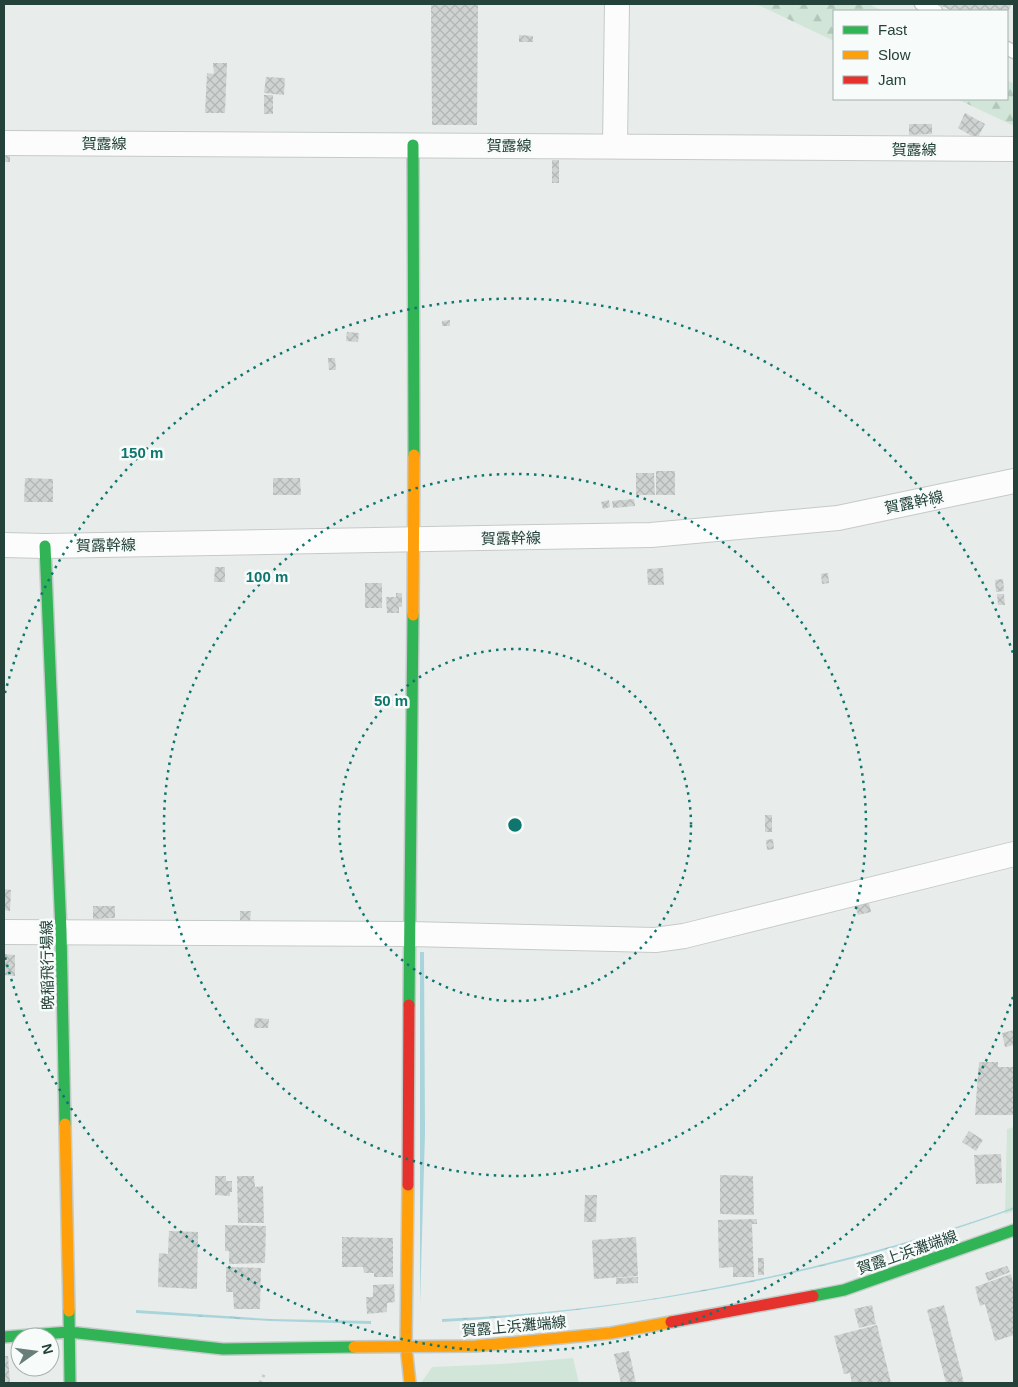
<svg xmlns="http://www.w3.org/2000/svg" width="1018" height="1387" font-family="Helvetica,'Noto Sans JP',sans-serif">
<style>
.green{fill:#d1e6d8}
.forest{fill:url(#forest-firs)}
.water{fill:url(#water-ripples)}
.building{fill:url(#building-cross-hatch)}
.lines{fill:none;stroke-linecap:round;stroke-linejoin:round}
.lane-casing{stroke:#c5cac8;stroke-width:15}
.street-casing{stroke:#c5cac8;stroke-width:26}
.fast-casing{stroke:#c3cbc8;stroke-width:14}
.slow-casing{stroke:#c3cbc8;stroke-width:14}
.jam-casing{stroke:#c3cbc8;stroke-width:14}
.path{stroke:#c3ccca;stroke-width:3;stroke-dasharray:2.5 4;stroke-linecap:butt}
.lane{stroke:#fcfcfc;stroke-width:12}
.street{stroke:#fcfcfc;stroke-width:24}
.fast{stroke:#30b455;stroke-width:11}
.slow{stroke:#ff9f0a;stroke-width:11}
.jam{stroke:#e5322d;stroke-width:11}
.ring{fill:none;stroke:#0f766e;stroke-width:2.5;stroke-dasharray:2.5 5}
.labels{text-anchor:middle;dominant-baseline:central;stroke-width:5;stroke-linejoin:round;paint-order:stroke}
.street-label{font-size:15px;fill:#24423a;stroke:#f7fbf9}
.centre{fill:#0f766e;stroke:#f7fbf9;stroke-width:2.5}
.ring-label{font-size:15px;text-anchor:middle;font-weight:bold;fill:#0f766e;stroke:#f7fbf9;stroke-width:5;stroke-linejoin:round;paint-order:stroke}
</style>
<defs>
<pattern id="forest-firs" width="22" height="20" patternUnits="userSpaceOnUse" patternTransform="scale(1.25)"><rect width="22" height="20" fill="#d1e6d8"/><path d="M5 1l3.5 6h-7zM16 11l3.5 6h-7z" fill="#b3c6ba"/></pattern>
<pattern id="water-ripples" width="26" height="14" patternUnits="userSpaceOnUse" patternTransform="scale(1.25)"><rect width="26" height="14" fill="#a9d4db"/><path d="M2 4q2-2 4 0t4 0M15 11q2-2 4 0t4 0" fill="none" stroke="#91b7bd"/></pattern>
<pattern id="building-cross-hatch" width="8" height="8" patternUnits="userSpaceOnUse" patternTransform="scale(1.25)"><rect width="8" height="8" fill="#cfd4d2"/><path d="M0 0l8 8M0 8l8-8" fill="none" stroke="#b2b7b5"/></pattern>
</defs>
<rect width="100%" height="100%" fill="#e8edeb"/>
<!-- green -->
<path class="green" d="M 1014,1127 L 1014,1211 L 1005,1214 L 1007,1129 Z
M 573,1358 L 579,1383 L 421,1383 L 432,1367 L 501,1364 Z"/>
<!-- forest -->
<path class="forest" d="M 756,4 L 869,4 L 883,11 L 834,11 L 834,41 Z
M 1007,80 L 1014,84 L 1014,126 L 957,99 L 1007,99 Z"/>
<!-- water -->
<path class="water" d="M 420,952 L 424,952 L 425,1133 L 420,1305 Z
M 1014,1207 L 1014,1209 C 830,1275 638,1310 442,1322 L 442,1319 C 480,1317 518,1315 555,1311 C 671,1300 784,1276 896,1245 C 935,1233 976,1222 1014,1207 Z
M 136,1310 L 270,1319 L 371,1321 L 371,1324 L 270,1321 L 136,1313 Z"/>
<!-- building -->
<path class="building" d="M 431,4 L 478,4 L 477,125 L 432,125 Z
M 938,4 L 1012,4 L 1008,11 L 952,11 Z
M 519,35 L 533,36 L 533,42 L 519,42 Z
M 213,63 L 227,63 L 225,113 L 205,113 L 207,73 L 214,74 Z
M 266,77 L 285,78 L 284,95 L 264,93 Z
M 264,95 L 273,95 L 273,114 L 264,114 Z
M 965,113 L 985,124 L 977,139 L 958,128 Z
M 909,124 L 932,124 L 932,134 L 909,135 Z
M 4,154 L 10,154 L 10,162 L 4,162 Z
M 552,160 L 559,160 L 559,183 L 552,183 Z
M 450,320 L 450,326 L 442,326 L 442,321 Z
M 347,332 L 359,333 L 358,342 L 346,341 Z
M 328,358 L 335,358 L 336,370 L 329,370 Z
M 656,471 L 675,471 L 675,495 L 656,495 Z
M 636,473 L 654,473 L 655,495 L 636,495 Z
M 25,478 L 53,479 L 53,502 L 24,502 Z
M 273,478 L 300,478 L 301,495 L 273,495 Z
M 634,499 L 635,506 L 613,508 L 612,501 Z
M 609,500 L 610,507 L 603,509 L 601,502 Z
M 215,567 L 225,567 L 225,582 L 214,582 Z
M 663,568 L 664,585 L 648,585 L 647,569 Z
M 828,573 L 829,583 L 822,584 L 821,574 Z
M 1003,579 L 1004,591 L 996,592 L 995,580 Z
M 365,583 L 382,583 L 382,608 L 365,608 Z
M 396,593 L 402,593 L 402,607 L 399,607 L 399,613 L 387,613 L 386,597 L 396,597 Z
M 997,594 L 1004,594 L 1005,605 L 998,605 Z
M 765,815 L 772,815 L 772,832 L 765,832 Z
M 773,839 L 774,849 L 767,850 L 766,840 Z
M 4,889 L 11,890 L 10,911 L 4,910 Z
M 868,898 L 871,912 L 858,915 L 854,901 Z
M 93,906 L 115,906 L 115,918 L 93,919 Z
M 240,911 L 251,911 L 250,921 L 240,921 Z
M 4,954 L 15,955 L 15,976 L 4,975 Z
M 255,1018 L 269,1019 L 268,1028 L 254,1028 Z
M 1014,1030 L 1014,1045 L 1005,1047 L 1002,1033 Z
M 979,1062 L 998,1062 L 998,1067 L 1014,1067 L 1014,1115 L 975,1115 Z
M 969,1131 L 983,1140 L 976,1151 L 962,1142 Z
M 1001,1154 L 1002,1183 L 976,1184 L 974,1155 Z
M 720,1175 L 753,1176 L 754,1215 L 720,1214 Z
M 215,1176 L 226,1176 L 226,1181 L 232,1181 L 232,1192 L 230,1192 L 230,1196 L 215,1195 Z
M 237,1176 L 254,1176 L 255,1187 L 263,1186 L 264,1223 L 238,1223 Z
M 585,1195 L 597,1195 L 596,1222 L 584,1222 Z
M 757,1219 L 757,1224 L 752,1224 L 754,1277 L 733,1277 L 733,1267 L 719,1268 L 718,1220 Z
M 225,1225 L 266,1226 L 265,1263 L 229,1264 L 229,1251 L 225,1251 Z
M 169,1231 L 198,1232 L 197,1289 L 158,1287 L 159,1253 L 168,1254 Z
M 342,1237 L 393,1238 L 393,1277 L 374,1277 L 374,1273 L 364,1273 L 363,1267 L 342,1267 Z
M 636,1237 L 638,1276 L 594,1279 L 592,1240 Z
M 758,1258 L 764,1258 L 764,1275 L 758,1275 Z
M 1007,1266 L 1010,1272 L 988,1281 L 985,1273 Z
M 226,1267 L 261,1268 L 260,1309 L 234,1309 L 233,1292 L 226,1292 Z
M 1011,1274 L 1014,1288 L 1014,1335 L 995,1341 L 985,1304 L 980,1306 L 975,1287 Z
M 638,1277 L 638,1283 L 616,1284 L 616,1278 Z
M 394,1284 L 395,1302 L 387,1303 L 387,1312 L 367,1314 L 366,1297 L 373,1297 L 373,1285 Z
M 872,1305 L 876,1324 L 859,1328 L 854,1309 Z
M 944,1305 L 964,1383 L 946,1383 L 927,1310 Z
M 877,1325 L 891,1383 L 852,1383 L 850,1373 L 844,1374 L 834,1336 Z
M 629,1351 L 636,1383 L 621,1383 L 614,1354 Z
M 4,1356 L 8,1356 L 10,1383 L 4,1383 Z"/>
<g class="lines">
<defs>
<path id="lane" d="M 921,4 L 936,11
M 1007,48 L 1014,52"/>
<path id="street" d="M 4,143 L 1014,149
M 615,146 L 617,4
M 4,545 L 45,546 L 651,535 L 838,518 L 1014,481
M 4,932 L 410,934 L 655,940 L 684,936 L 1014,854"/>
<path id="fast" d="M 413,145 L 414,455
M 45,546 L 61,931 L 65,1124
M 409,1005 L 413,615
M 813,1296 L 844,1290 L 1014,1230
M 69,1311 L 70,1383
M 4,1337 L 69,1332 L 223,1349 L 354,1347"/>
<path id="slow" d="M 413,615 L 414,455
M 65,1124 L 69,1311
M 408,1185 L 406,1346 L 410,1383
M 354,1347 L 476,1346 L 611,1333 L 671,1322"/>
<path id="jam" d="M 408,1185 L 409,1005
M 671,1322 L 813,1296"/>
</defs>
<!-- lane casing -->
<use href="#lane" class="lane-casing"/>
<!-- street casing -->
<use href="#street" class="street-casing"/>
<!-- fast casing -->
<use href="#fast" class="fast-casing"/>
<!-- slow casing -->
<use href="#slow" class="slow-casing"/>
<!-- jam casing -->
<use href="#jam" class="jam-casing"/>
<!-- path -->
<path class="path" d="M 260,1383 L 265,1373"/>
<!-- lane -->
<use href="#lane" class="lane"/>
<!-- street -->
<use href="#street" class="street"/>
<!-- fast -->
<use href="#fast" class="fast"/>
<!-- slow -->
<use href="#slow" class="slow"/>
<!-- jam -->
<use href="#jam" class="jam"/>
</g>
<!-- distance rings -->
<g class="ring">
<circle cx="515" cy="825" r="176"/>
<circle cx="515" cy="825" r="351"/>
<path d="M1013 997A527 527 0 0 1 5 957M5 693A527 527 0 0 1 1013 653"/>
</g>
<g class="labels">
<!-- street labels -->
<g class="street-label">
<text x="104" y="143">賀露線</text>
<text x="509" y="145">賀露線</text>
<text x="914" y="149">賀露線</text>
<text transform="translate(914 502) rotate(-12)">賀露幹線</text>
<text transform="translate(511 538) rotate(-1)">賀露幹線</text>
<text transform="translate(106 545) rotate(-1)">賀露幹線</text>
<text transform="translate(47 965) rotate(-91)">晩稲飛行場線</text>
<text transform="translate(907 1252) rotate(-19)">賀露上浜灘端線</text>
<text transform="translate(514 1326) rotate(-5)">賀露上浜灘端線</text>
</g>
</g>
<circle cx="515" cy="825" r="8" class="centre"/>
<g class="ring-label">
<text x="142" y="458">150 m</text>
<text x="267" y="582">100 m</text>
<text x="391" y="706">50 m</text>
</g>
<!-- border -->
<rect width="1018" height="1387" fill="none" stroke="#24423a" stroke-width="10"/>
<!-- legend -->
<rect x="833" y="10" width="175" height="90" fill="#f7fbf9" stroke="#a3b1ad"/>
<rect x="843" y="26" width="25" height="8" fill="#30b455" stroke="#a3b1ad"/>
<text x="878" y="35" font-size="15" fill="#24423a">Fast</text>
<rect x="843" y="51" width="25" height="8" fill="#ff9f0a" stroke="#a3b1ad"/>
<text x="878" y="60" font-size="15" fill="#24423a">Slow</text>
<rect x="843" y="76" width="25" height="8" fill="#e5322d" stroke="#a3b1ad"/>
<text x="878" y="85" font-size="15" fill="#24423a">Jam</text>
<!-- north arrow -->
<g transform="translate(35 1352) rotate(76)"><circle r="24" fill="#f7fbf9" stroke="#a3b1ad"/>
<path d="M0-4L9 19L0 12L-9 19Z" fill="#697e78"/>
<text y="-8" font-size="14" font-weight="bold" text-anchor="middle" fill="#24423a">N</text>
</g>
</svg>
